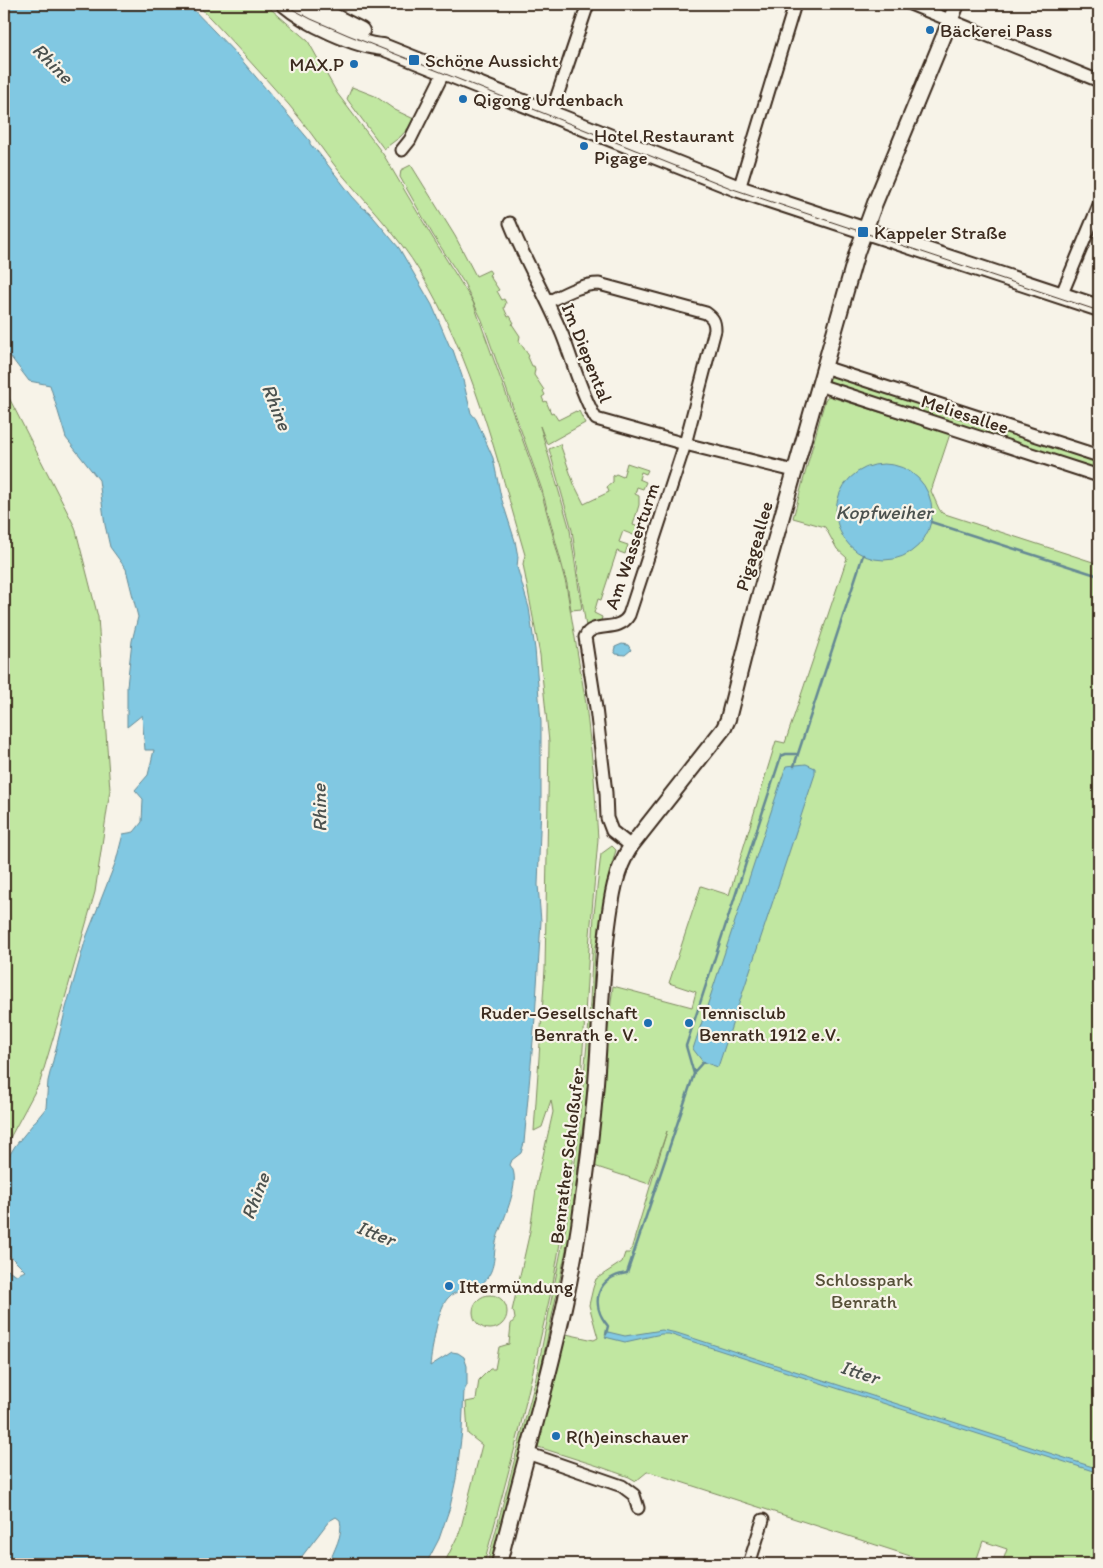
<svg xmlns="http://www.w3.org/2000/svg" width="1103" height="1568" font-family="Itim,sans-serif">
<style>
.green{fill:#c1e7a1;stroke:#7e8860}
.water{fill:#81c8e2;stroke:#658994}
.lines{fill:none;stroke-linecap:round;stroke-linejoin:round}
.stream{stroke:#658994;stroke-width:2.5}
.minor-casing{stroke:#3b2a1e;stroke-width:15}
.tertiary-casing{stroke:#3b2a1e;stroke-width:18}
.secondary-casing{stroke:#3b2a1e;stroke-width:20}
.minor{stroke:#f7f3e8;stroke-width:11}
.tertiary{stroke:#f7f3e8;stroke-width:14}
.secondary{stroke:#f7f3e8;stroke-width:16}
.tram{stroke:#3b2a1e;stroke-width:1}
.poi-dot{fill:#1f6fb2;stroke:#f7f3e8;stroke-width:2}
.labels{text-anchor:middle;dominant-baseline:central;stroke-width:4.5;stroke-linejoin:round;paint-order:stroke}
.poi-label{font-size:19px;fill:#3b2a1e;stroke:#f7f3e8;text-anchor:start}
.street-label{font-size:19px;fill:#3b2a1e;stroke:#f7f3e8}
.park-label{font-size:19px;fill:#565038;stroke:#f7f3e8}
.water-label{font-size:20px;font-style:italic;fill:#4c524f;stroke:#f7f3e8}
</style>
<rect width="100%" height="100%" fill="#f7f3e8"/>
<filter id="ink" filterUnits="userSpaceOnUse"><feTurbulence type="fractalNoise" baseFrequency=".02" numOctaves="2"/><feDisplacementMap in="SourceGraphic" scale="10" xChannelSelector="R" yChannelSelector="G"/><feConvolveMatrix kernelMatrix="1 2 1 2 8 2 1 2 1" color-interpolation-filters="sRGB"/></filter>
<g filter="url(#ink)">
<!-- green -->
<path class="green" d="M 197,4 L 265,4 L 308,41 L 337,93 L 383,154 L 431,235 L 473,302 L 541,491 L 566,584 L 586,704 L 594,778 L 598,839 L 589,947 L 581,1082 L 574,1147 L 563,1226 L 553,1283 L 519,1432 L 484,1564 L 444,1564 L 460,1531 L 482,1445 L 468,1434 L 466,1402 L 476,1400 L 479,1380 L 490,1369 L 495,1369 L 499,1347 L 509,1344 L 511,1324 L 515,1319 L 514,1313 L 512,1311 L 530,1231 L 537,1182 L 553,1112 L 551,1100 L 542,1127 L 534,1131 L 545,969 L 549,742 L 540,655 L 523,564 L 525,555 C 497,459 473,358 420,272 C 398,235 367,204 339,171 C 322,150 307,126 289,105 C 259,71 228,37 197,4 Z
M 352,87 L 375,96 L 395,110 L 416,120 L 400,137 L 384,149 L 347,99 Z
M 411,165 L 455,236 L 476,276 L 489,270 L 491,273 L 489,275 L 499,290 L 497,291 L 502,300 L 504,299 L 506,303 L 504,308 L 508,317 L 510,316 L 514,323 L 512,324 L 520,336 L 519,341 L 529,356 L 528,357 L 532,366 L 534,366 L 535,369 L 534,375 L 544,390 L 543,391 L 545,395 L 542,397 L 544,402 L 546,401 L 551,413 L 553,412 L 558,420 L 576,411 L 577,412 L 579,411 L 585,423 L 547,444 L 540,426 L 570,530 L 582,609 L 571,610 L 567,584 L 542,490 L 482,320 L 464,283 L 433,235 L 400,177 L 401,170 Z
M 827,373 L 1099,459 L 1099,473 L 826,384 Z
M 4,388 L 75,527 L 98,617 L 110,790 L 95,892 L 63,1005 L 40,1082 L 4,1149 Z
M 828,396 L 950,434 L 931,491 L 939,509 L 942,513 L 1099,564 L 1099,1564 L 1069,1564 L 1055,1559 L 1049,1564 L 1002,1564 L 1007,1549 L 983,1541 L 975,1564 L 935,1564 L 650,1472 L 647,1472 L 636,1481 L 629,1477 L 598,1466 L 535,1446 L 566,1334 L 594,1340 L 598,1338 L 589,1305 L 593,1288 L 596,1279 L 622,1262 L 625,1253 L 630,1253 L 667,1131 L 649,1184 L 591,1165 L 613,986 L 692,1007 L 696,992 L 669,983 L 701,886 L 729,895 L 776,741 L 785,743 L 847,558 L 837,549 L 825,527 L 793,518 L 825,400 Z
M 560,444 L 574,484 L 584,504 L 609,492 L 607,487 L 613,482 L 613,476 L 616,474 L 623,477 L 627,463 L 648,470 L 646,474 L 641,472 L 639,479 L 646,482 L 643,489 L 637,487 L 635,494 L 639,496 L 639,505 L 633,525 L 639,527 L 636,536 L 623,531 L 619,542 L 628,545 L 625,554 L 617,551 L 601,600 L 598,599 L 594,613 L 602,617 L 600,625 L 586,627 L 572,530 L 549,449 Z
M 612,846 L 616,850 L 610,871 L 602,924 L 595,950 L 588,1082 L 571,1227 L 538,1382 L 491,1564 L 487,1564 L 535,1382 L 566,1226 L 577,1147 L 589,1023 L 594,914 L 601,854 Z
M473 1312a17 17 0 1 1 34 0a17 17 0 1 1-34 0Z"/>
<!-- water -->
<path class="water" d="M 4,4 L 188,4 L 239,57 L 310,141 L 310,144 L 316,151 L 317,151 L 352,196 L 362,207 L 369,212 L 399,248 L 432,305 L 450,347 L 453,350 L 462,376 L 471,413 L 476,419 L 493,458 L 501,497 L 515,541 L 518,557 L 517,567 L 529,608 L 535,649 L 541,722 L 541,804 L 538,885 L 541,921 L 535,1018 L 524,1143 L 521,1153 L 512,1160 L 510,1165 C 524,1180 500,1225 496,1242 C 493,1258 496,1268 484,1282 C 474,1293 456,1287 447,1299 C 437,1312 432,1349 430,1366 L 452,1352 L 458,1353 L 464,1357 L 467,1366 L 467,1385 L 464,1391 L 462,1431 L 456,1479 L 450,1507 L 439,1539 L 426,1564 L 329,1564 C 333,1551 344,1535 340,1520 L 336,1517 L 329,1521 L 296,1564 L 4,1564 L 4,1268 L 17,1275 L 25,1271 L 4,1250 L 4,1164 L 15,1146 L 46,1108 L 48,1081 L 66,1008 L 86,938 L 116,861 L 123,834 L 134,832 L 142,822 L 143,799 L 135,790 L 148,775 L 154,750 L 145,750 L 142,715 L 127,727 L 127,686 L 132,641 L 138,617 L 126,569 L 110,547 L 105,525 L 99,480 L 66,438 L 50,385 L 29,381 L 4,348 Z
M836 512a48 48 0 1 1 96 0a48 48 0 1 1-96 0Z
M 622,644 L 628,645 L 631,650 L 625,655 L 616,654 L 614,651 L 615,647 Z
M 806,764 L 815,768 L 815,774 L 718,1067 L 703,1062 L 693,1049 L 786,766 Z
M 662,1330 L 677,1333 L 1099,1469 L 1099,1473 L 669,1334 L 661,1334 L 625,1342 L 605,1337 L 608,1332 L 625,1336 Z"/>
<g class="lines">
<!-- stream -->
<path class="stream" d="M 931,522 L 1099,576
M 794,766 L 863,555
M 694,1072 L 703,1062
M 606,1334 L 608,1326 C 589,1304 597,1277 627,1273 L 694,1074 L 686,1046 L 781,756 L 786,754 L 796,754"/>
<defs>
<path id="minor" d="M 910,4 L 1099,81
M 551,114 L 588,4
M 402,150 L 410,140 L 444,72
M 739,189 L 795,4
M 510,223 C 525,261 546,296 562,334 C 573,361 581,394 596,419 L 685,444 L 794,471
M 1061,296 L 1099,205
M 548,302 C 564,294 581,284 599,284 L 706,313 C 713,318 715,321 715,330 L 685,444 L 629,615 C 619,634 592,620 585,637 L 596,708 L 606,793 L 607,818 L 612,831 L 631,846
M 824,367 L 1099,456
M 819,385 L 1099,476
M 527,1453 L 622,1486 L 634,1495 L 638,1508
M 749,1564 L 763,1520"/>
<path id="tertiary" d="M 499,1564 C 526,1451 562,1341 579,1226 C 586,1179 592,1131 596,1083 C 600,1033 601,983 607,933 C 611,902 614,872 631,846 L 724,728 L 728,719 L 757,604 L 857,252 L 875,203 L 957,4"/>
<path id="secondary" d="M 285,4 C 306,22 355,45 383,47 L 739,189 L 1099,308
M 308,4 L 361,31"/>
</defs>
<!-- minor casing -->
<use href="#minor" class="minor-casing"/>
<!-- tertiary casing -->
<use href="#tertiary" class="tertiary-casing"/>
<!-- secondary casing -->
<use href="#secondary" class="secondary-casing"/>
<!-- minor -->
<use href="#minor" class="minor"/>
<!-- tertiary -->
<use href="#tertiary" class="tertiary"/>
<!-- secondary -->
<use href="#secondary" class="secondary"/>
<!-- tram -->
<path class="tram" d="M 283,4 L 311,19 L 348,35 L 733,189 L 1099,311"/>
</g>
</g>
<!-- markers -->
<g class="poi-dot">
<circle cx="930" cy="30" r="5"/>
<rect x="408" y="54" width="12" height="12" rx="2.5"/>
<circle cx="354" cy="64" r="5"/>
<circle cx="463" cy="99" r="5"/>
<circle cx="584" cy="146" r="5"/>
<rect x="857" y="226" width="12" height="12" rx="2.5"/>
<circle cx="648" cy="1023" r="5"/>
<circle cx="689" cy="1023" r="5"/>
<circle cx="449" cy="1286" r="5"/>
<circle cx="556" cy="1436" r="5"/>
</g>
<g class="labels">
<!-- poi labels -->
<g class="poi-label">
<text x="940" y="30">Bäckerei Pass</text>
<text x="425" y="60">Schöne Aussicht</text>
<text x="344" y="64" text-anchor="end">MAX.P</text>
<text x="473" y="99">Qigong Urdenbach</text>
<text x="594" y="135">Hotel Restaurant<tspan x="594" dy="22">Pigage</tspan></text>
<text x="874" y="232">Kappeler Straße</text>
<text x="638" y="1012" text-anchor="end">Ruder-Gesellschaft<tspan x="638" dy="22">Benrath e. V.</tspan></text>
<text x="699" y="1012">Tennisclub<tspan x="699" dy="22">Benrath 1912 e.V.</tspan></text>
<text x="459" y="1286">Ittermündung</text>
<text x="566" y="1436">R(h)einschauer</text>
</g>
<!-- street labels -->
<g class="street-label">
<text transform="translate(587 353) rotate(68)">Im Diepental</text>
<text transform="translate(965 414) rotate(18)">Meliesallee</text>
<text transform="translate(632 546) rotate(-71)">Am Wasserturm</text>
<text transform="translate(754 546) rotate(-74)">Pigageallee</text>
<text transform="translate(567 1156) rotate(-83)">Benrather Schloßufer</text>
</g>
<!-- park labels -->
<g class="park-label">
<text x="864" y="1279">Schlosspark<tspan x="864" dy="22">Benrath</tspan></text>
</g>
<!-- water labels -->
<g class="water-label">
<text transform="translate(53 63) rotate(45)">Rhine</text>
<text transform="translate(277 407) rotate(68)">Rhine</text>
<text x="884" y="512">Kopfweiher</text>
<text transform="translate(319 808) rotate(-91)">Rhine</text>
<text transform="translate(255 1196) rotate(-69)">Rhine</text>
<text transform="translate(376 1233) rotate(22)">Itter</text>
<text transform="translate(860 1372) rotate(18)">Itter</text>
</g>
</g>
<!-- margin -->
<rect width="1103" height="1568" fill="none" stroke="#f7f3e8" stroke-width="20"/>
<rect x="10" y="10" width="1083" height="1548" fill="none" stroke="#3b2a1e" stroke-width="2" filter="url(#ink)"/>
</svg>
